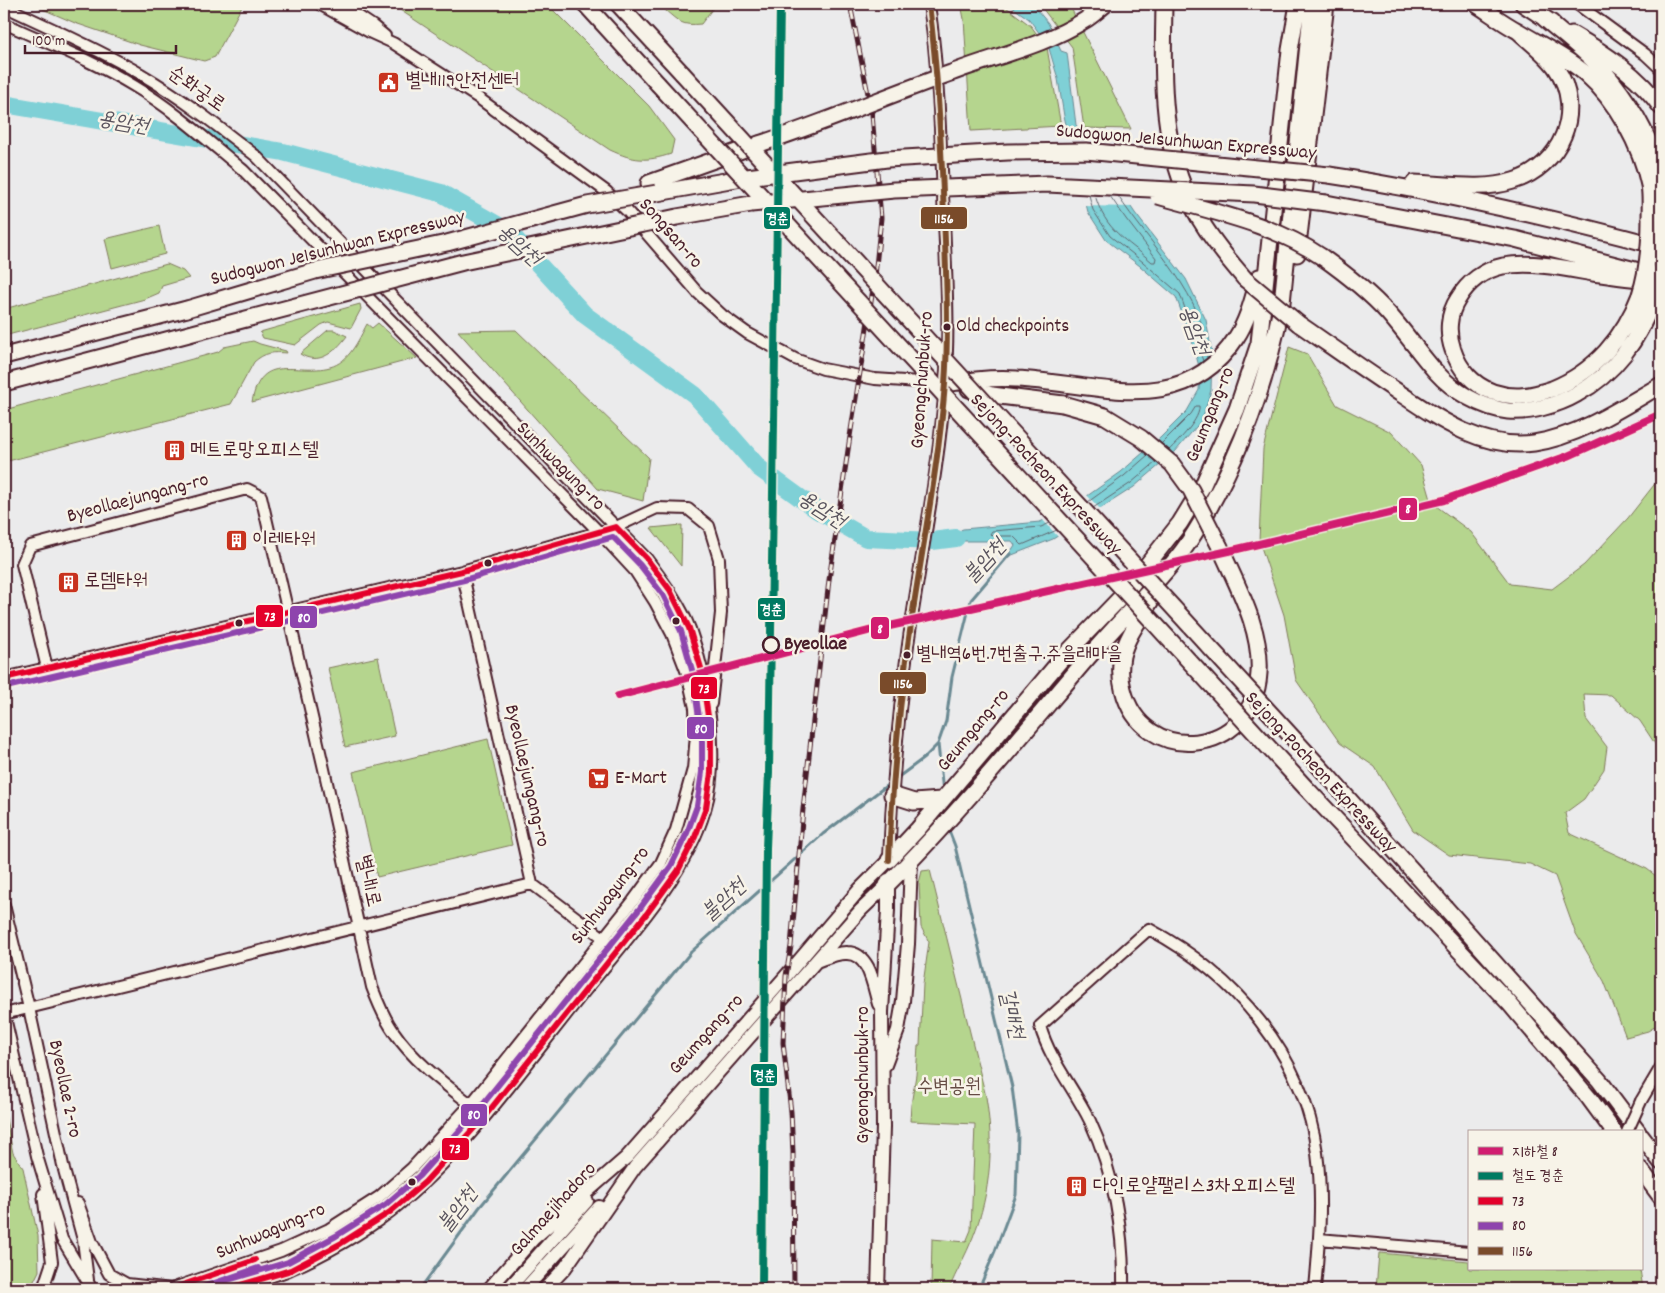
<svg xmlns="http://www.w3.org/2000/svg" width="1665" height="1293" font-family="Dekko,'Poor Story',sans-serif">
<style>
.green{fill:#b5d58e;stroke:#807a5c}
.water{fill:#7fd0d6;stroke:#6a8992}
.pier{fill:#ebebec}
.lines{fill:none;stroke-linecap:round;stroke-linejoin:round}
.shore{stroke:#5f666f;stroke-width:1}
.stream{stroke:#6a8992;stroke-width:3}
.river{stroke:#7fd0d6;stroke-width:18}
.minor-casing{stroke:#4a1f2b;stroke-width:14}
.major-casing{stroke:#4a1f2b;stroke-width:16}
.highway-casing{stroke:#4a1f2b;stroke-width:19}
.minor{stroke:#f7f3e8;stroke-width:10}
.major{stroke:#f7f3e8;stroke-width:12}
.highway{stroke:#f7f3e8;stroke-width:15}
.rail-casing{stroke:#4a1f2b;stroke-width:5}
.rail{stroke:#f7f3e8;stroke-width:3;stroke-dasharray:9;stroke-linecap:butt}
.minor-bridge-casing{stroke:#4a1f2b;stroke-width:14;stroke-linecap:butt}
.highway-bridge-casing{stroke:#4a1f2b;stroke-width:19;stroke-linecap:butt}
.minor-bridge{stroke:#f7f3e8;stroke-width:10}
.highway-bridge{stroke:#f7f3e8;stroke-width:15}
.bus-1-casing{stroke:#f7f3e8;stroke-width:10}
.bus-2-casing{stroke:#f7f3e8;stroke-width:10}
.bus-3-casing{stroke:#f7f3e8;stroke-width:10}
.bus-1{stroke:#e4002b;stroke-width:6}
.bus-2{stroke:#8e44ad;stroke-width:6}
.bus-3{stroke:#7a4b2a;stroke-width:6}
.rail-1-casing{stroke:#f7f3e8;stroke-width:11}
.rail-1{stroke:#007a62;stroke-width:8}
.metro-1-casing{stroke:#f7f3e8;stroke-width:11}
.metro-1{stroke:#d11d70;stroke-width:8}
.bus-dot{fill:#4a1f2b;stroke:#f7f3e8;stroke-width:2}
.stop-dot{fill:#f7f3e8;stroke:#4a1f2b;stroke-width:2.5}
.labels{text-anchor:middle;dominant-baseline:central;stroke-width:5;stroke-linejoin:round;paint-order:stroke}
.bus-label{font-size:19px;fill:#4a1f2b;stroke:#f7f3e8;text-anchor:start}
.poi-label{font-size:20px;fill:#4a1f2b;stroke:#f7f3e8;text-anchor:start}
.street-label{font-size:20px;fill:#4a1f2b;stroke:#f7f3e8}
.stop-label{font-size:20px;font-weight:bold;fill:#4a1f2b;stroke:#f7f3e8;text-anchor:start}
.park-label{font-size:20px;fill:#654c44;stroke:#f7f3e8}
.water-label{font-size:21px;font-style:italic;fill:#5a545e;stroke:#f7f3e8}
.line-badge{stroke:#f7f3e8;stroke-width:2}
.badge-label{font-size:14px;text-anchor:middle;font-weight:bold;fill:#fff}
</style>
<rect width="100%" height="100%" fill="#ebebec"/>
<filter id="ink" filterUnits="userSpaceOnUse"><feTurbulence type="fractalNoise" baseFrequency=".02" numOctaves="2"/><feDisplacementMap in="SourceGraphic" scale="10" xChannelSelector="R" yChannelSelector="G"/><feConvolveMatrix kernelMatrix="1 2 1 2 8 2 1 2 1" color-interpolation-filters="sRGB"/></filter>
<g filter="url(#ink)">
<!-- green -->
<path class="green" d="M 31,4 L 243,4 L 215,57 L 204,61 L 140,45 L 75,23 Z
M 391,4 L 547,4 L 649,106 L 674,140 L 671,154 C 646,162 634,161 610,150 Z
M 666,4 L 716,4 L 701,24 C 682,26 679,22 665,10 Z
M 961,4 L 1002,4 L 1031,26 L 1047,48 L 1061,126 L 971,131 L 964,19 Z
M 1039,4 L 1069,4 L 1131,129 L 1084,128 L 1072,47 Z
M 159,226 L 165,254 L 112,268 L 105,239 Z
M 167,264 L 183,271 L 189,278 L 162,286 L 159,293 L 145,299 L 4,336 L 4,309 Z
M 360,304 L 361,309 L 351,328 L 328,322 L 321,325 L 295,345 L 263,338 L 260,332 Z
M 378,323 L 417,358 L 252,402 C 261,351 296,376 330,367 C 349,362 358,341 367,324 L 372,328 Z
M 328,330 L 334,330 L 347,336 C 335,352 319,366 300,354 Z
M 516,330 L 649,458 L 643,501 L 598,489 L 458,331 Z
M 253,341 L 260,344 L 286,351 L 287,353 C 273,352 265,352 254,362 L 231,404 L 4,462 L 4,410 L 218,352 L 224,347 Z
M 1289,347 L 1307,354 L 1337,405 L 1391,432 L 1421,465 L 1432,503 L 1471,532 L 1510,584 L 1552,589 L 1584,565 L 1628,518 L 1661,476 L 1661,753 L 1640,721 L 1611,695 L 1584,694 L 1586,719 L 1607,747 L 1604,769 L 1584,799 L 1565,813 L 1569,833 L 1647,869 L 1661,880 L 1661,1023 L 1648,1031 L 1626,1037 L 1604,981 L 1575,932 L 1555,876 L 1530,864 L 1449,855 L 1413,830 L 1375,767 L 1340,743 L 1296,680 L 1284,615 L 1259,541 L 1263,449 Z
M 682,525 L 681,566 L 651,528 Z
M 378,657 L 395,736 L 345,747 L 328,668 Z
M 488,739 L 512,845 L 377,877 L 353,772 Z
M 930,870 L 986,1097 C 994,1145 991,1192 973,1237 C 966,1255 956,1272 949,1289 L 931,1289 L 932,1239 L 966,1242 L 971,1230 L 975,1124 L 910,1121 L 911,1105 L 916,1075 L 918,1046 L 920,1045 L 923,984 L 929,942 L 921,927 L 919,883 L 922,871 Z
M 4,1109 L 13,1153 L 23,1168 L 38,1236 L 39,1271 L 30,1289 L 4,1289 Z
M 1379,1253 L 1469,1261 L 1469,1269 L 1640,1269 L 1643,1289 L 1376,1289 Z"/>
<!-- water -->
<path class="water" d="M 1008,4 L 1032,4 L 1048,23 L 1061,51 L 1067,53 L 1076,125 L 1135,213 L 1186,279 L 1206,320 L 1212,353 L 1211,390 L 1202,420 L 1175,452 L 1134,487 L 1053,539 L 1007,557 L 1015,545 L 1012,541 L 932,541 L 963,529 L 1040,522 L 1073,506 L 1121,472 L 1160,438 L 1187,411 L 1199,390 L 1200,370 L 1192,341 L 1176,297 L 1140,266 L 1106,240 L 1088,212 L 1064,116 L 1058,79 L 1048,45 L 1029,19 Z"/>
<!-- pier -->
<path class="pier" d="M 1066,135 L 1086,135 L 1134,207 L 1084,206 Z
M 1086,494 L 1102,511 L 1059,538 L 1042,519 L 1072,504 Z
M 961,527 L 959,543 L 930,542 L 931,539 Z"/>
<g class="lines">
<!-- shore -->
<path class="shore" d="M 1089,195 L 1093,210 L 1110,236 L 1143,262 L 1180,294 L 1203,361
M 1095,195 C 1105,231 1127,240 1152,262 L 1155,262 L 1156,258 L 1126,219 L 1110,196
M 1118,196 C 1148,242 1209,300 1207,358
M 1161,444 L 1191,414 L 1196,406 L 1199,406 C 1201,418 1179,441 1169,450
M 1088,502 L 1124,476 L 1148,455
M 1093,508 L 1131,483 L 1156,462
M 1050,523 L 1041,527 L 992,531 L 990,534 L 992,536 L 1013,536 L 1022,545 L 1057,530"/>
<!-- stream -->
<path class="stream" d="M 938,744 L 943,792
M 897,778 L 924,758 L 938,744 L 946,721 L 952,677 L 971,600 L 1010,554
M 948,828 L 955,846 L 1012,1087 L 1018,1134 L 1016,1195 L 995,1251 L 979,1289
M 420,1289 L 479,1208 L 691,952 L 823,834 L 890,783"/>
<!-- river -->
<path class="river" d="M 4,104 L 283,152 L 441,193 L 508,231 L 585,315 L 695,395 L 759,468 L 817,510 L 866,538 L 932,541 L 956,538"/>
<defs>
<path id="minor" d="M 319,4 L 371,33 L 393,43 L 477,97 L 607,192 L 628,212 L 697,292 L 722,315 L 747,333 L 795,359 L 823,369 L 875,379 L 934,383
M 340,4 L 373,26 L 385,36
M 1577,4 L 1645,54 L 1661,69
M 4,6 C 50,28 97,48 141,74 C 182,98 219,127 256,156 L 647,559 C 663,581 680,603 690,629 C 708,679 721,758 705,810 C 685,879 622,944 577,1001 C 519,1073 464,1153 391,1211 C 364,1232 323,1256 291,1269 C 271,1278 248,1283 227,1289
M 4,23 C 47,43 93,61 134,86 C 173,109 208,141 243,170 L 599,532 L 635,571 L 655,602 L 672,634 L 687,673 L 695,708 L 696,735 L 693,769 L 676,830 L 661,863 L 633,901 L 471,1104 L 412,1168 L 379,1197 L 329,1229 L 281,1251 L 171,1289
M 462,571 L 532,884 L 618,949
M 47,668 L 22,564 L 30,546 L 247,489 L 261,496 L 324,769 L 372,987 C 378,1003 384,1018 394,1032 C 417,1066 454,1090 485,1116
M 4,678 L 462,571 L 616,527 L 657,508 L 688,509 L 709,526 L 719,559 L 721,613 L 711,704
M 889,860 C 892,788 898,716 908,645 C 920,558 939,471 945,384 C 950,329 946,274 944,219 C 941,147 939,75 929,4
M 4,905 L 29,1008 L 64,1170 L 83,1240 L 88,1280
M 4,1013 L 37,1156 L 62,1239 L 92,1289
M 4,1014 L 532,884
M 1641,1101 L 1661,1067
M 78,1203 L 92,1242 L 109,1274 L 127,1284 L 172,1289
M 1319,1239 L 1469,1252
M 43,1289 L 52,1262 L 43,1194
M 1123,1289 C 1124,1233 1114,1172 1090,1121 C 1074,1088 1050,1061 1040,1026 L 1149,929 C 1234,974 1304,1055 1317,1153 C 1323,1199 1319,1244 1315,1289"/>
<path id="major" d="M 816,961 C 825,958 838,952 847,953 C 870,953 874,988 879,1004
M 885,1065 L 898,1030 L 903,1001 L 908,944 L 911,861
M 489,1289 L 533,1239 L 627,1157 L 786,976 L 860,889 L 889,860
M 508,1289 L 587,1201
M 525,1289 L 599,1207
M 545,1289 L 565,1268 L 635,1167 L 861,910 L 887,885
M 878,1289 L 883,1127 L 882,1012 L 888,910 L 888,880"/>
<path id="highway" d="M 585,4 L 658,84
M 618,4 L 682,73
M 1164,4 C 1163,74 1159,144 1194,209 C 1207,234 1226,257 1245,279
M 1476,4 C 1490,13 1503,23 1518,31 C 1541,45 1565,56 1586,74 C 1616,100 1641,146 1649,185 C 1651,196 1650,208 1650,219
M 1523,4 L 1552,23
M 1544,18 C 1567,38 1593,57 1612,81 C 1634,109 1653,143 1661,179
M 1572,34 C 1605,53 1639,76 1661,107
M 1329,175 C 1441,192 1552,218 1661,247
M 649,183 L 759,144
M 1414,183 C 1446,184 1482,191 1513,181 C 1560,167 1586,111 1556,68 C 1546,54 1531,43 1518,31
M 657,193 L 747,177
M 1326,203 L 1515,239 L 1639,271
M 677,217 L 751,204
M 1297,254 L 1326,4
M 1322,257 C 1346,274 1368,291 1388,313 C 1405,332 1419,353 1436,372 C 1453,391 1482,408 1508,411 C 1529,413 1558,405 1577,394 C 1614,374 1640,339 1653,299
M 1640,295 C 1624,337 1595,372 1552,389 C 1531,396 1514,399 1493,392 C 1473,385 1459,369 1453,350 C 1447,333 1448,314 1458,299 C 1468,282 1484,270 1503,266 C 1532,261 1564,268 1593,273 C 1615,276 1636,279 1657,281
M 1299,324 C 1331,346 1363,369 1395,390 C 1437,418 1481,450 1534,443 C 1580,436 1621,408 1661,385
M 4,356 L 187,309
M 4,383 L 208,329
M 945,384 C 969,380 993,377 1017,379 C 1097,383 1183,420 1236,338 C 1248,320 1253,298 1259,277
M 969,389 L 992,395 L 1063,404
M 1150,602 C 1140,619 1127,636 1122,656 C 1120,667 1120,678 1123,689 C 1142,768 1254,757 1259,673 C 1262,629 1237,586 1220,547
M 1328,776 L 1599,1080 L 1638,1132
M 1306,788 L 1509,1003 L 1589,1098 L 1614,1132
M 892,795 L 914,802 L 941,800
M 889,860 L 918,829 L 1065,655 L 1125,593 L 1180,523 L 1202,487 L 1237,409 L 1259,343 L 1290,50 L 1298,4
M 887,885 C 953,819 1013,746 1073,675 C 1106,635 1143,599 1176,559 C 1188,545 1198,528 1207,512 C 1244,447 1268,376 1282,303 L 1312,4
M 1641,1136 L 1661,1162
M 1641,1170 L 1661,1197"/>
</defs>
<!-- minor casing -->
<use href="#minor" class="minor-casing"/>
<!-- major casing -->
<use href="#major" class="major-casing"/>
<!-- highway casing -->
<use href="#highway" class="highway-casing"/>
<!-- minor -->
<use href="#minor" class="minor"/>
<!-- major -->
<use href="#major" class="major"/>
<!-- highway -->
<use href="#highway" class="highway"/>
<defs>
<path id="rail" d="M 794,1289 L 793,1152 L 791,1112 L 783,1043 L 786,976 L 791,946 L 803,809 L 829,580 L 849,443 L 875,276 L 881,218 L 872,114 L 850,4"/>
</defs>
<!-- rail casing -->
<use href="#rail" class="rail-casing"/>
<!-- rail -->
<use href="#rail" class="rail"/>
<defs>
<path id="minor-bridge" d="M 1627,1132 L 1641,1101"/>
<path id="highway-bridge" d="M 682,73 L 1328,776
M 658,84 L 1306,788
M 759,144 C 824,123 886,96 951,73 C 995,56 1044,46 1085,20 C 1092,16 1099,9 1106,4
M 747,177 L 887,159 L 1008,152 L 1086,151 L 1329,175
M 1158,196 C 1213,212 1274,224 1322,257
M 751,204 L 894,190 L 1047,184 L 1254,194 L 1326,203
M 1245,279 L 1299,324
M 1640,295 C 1648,270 1650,245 1650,219
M 1653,299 L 1661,270
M 187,309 L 315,271 L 447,243 L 587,205 L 657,193
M 208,329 L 463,262 L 677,217
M 1063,404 L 1105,416 L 1141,438 L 1172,464 L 1191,490 L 1220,547"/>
</defs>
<!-- minor-bridge casing -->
<use href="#minor-bridge" class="minor-bridge-casing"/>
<!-- highway-bridge casing -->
<use href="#highway-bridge" class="highway-bridge-casing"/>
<!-- minor-bridge -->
<use href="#minor-bridge" class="minor-bridge"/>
<!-- highway-bridge -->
<use href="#highway-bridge" class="highway-bridge"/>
<defs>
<path id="bus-1" d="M 4,678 L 462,571 L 616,527 L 647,559 L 670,590 L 689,628 L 701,668 L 711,737 L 711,773 L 706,808 L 695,837 L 678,871 L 648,912 L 485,1116 L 425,1182 L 390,1212 L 340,1244 L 291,1270 L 227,1289
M 171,1289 L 255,1260"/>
<path id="bus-2" d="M 6,687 L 464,580 L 613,537 L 640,565 L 663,595 L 681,631 L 692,670 L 702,738 L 702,772 L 697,806 L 687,833 L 671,866 L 641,907 L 478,1110 L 419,1176 L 385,1205 L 336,1236 L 288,1262 L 225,1281
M 197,1289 L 258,1268"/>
<path id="bus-3" d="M 889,860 C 892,788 898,716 908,645 C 920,558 938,471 945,384 C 949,328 946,271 944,215 C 941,145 938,74 929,4"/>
</defs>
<!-- bus-1 casing -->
<use href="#bus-1" class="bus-1-casing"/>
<!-- bus-2 casing -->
<use href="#bus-2" class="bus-2-casing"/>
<!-- bus-3 casing -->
<use href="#bus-3" class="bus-3-casing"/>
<!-- bus-1 -->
<use href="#bus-1" class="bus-1"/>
<!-- bus-2 -->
<use href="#bus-2" class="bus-2"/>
<!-- bus-3 -->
<use href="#bus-3" class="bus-3"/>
<defs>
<path id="rail-1" d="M 762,1289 L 766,848 L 769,772 L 780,4"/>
</defs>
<!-- rail-1 casing -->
<use href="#rail-1" class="rail-1-casing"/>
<!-- rail-1 -->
<use href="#rail-1" class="rail-1"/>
<defs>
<path id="metro-1" d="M 618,696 L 876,629 L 1229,551 L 1444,500 L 1568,456 L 1661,414"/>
</defs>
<!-- metro-1 casing -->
<use href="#metro-1" class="metro-1-casing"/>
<!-- metro-1 -->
<use href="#metro-1" class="metro-1"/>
</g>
</g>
<!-- icons -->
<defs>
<symbol id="civic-square" viewBox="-11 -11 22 22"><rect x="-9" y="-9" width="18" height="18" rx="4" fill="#c8321e" stroke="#f7f3e8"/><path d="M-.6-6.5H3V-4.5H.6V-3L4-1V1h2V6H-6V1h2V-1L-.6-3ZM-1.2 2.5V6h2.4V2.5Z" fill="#fff"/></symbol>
<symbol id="building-square" viewBox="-11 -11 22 22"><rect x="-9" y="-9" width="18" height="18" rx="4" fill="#c8321e" stroke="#f7f3e8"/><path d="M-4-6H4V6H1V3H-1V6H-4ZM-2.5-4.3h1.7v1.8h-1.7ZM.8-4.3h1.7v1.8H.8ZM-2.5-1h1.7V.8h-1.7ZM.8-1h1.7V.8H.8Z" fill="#fff"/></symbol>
<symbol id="supermarket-square" viewBox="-11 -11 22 22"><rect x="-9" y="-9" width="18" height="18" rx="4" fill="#c8321e" stroke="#f7f3e8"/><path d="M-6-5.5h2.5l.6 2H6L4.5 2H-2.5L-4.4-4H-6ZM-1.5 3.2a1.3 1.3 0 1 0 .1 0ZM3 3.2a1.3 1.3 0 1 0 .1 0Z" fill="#fff"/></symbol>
</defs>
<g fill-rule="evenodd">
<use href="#civic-square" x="376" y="70" width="25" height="25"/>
<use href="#building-square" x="162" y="438" width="25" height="25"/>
<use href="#building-square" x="224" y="528" width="25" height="25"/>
<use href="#building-square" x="56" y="570" width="25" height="25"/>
<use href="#supermarket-square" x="586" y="766" width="25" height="25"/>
<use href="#building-square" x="1064" y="1174" width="25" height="25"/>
</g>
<!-- markers -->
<g class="bus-dot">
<circle cx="947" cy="327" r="4.5"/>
<circle cx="488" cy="563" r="4.5"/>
<circle cx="676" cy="621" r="4.5"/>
<circle cx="239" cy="623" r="4.5"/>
<circle cx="907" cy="655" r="4.5"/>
<circle cx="412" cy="1182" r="4.5"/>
</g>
<circle class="stop-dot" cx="771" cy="645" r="8"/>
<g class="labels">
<!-- bus labels -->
<g class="bus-label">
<text x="956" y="327">Old checkpoints</text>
<text x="916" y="655">별내역6번.7번출구.주을래마을</text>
</g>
<!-- poi labels -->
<g class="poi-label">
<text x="405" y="82">별내119안전센터</text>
<text x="190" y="451">메트로망오피스텔</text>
<text x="252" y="541">이레타워</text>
<text x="84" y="582">로뎀타워</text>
<text x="615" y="779">E-Mart</text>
<text x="1093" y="1187">다인로얄팰리스3차오피스텔</text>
</g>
<!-- street labels -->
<g class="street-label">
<text transform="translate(196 90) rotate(35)">순화궁로</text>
<text transform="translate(1186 143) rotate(5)">Sudogwon Je1sunhwan Expressway</text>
<text transform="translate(670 234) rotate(49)">Songsan-ro</text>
<text transform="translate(338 249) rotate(-14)">Sudogwon Je1sunhwan Expressway</text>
<text transform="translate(923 380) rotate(-86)">Gyeongchunbuk-ro</text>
<text transform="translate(1211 415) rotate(-68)">Geumgang-ro</text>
<text transform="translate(560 467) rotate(45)">Sunhwagung-ro</text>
<text transform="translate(1045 475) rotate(47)">Sejong-Pocheon Expressway</text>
<text transform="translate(138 499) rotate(-15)">Byeollaejungang-ro</text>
<text transform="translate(974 731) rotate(-50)">Geumgang-ro</text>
<text transform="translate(1320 773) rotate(47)">Sejong-Pocheon Expressway</text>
<text transform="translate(526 776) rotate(77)">Byeollaejungang-ro</text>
<text transform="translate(367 881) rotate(77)">별내1로</text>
<text transform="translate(611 896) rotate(-53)">Sunhwagung-ro</text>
<text transform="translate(707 1035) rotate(-48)">Geumgang-ro</text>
<text transform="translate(864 1075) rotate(-90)">Gyeongchunbuk-ro</text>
<text transform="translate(64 1089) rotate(78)">Byeollae 2-ro</text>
<text transform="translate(554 1210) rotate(-48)">Galmaejihadoro</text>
<text transform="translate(271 1232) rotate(-23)">Sunhwagung-ro</text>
</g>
<!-- stop labels -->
<g class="stop-label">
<text x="784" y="645">Byeollae</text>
</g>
<!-- park labels -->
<g class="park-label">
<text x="949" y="1088">수변공원</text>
</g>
<!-- water labels -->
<g class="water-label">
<text transform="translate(123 124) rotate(10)">용암천</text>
<text transform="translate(518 246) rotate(43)">용암천</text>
<text transform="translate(1193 331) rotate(70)">용암천</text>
<text transform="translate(821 511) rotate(33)">용암천</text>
<text transform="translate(986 562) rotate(-47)">불암천</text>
<text transform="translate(725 901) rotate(-42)">불암천</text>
<text transform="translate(1010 1014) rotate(77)">갈매천</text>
<text transform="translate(459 1210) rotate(-53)">불암천</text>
</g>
</g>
<g class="line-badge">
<rect x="763" y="206" width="28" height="24" rx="5" fill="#007a62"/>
<rect x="920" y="206" width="48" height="24" rx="5" fill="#7a4b2a"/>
<rect x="1398" y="497" width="20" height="24" rx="5" fill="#d11d70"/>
<rect x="757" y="597" width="29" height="24" rx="5" fill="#007a62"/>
<rect x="255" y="604" width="29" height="24" rx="5" fill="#e4002b"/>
<rect x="289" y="605" width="29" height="24" rx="5" fill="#8e44ad"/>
<rect x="870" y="616" width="20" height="24" rx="5" fill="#d11d70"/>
<rect x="879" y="671" width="48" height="24" rx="5" fill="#7a4b2a"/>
<rect x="690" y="676" width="28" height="24" rx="5" fill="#e4002b"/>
<rect x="686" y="716" width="29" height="24" rx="5" fill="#8e44ad"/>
<rect x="750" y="1063" width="28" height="24" rx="5" fill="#007a62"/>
<rect x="460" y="1103" width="28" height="24" rx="5" fill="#8e44ad"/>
<rect x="441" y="1137" width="29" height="24" rx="5" fill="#e4002b"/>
</g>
<g class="badge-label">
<text x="777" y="223">경춘</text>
<text x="944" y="223">1156</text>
<text x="1408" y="513">8</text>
<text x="771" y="614">경춘</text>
<text x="270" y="621">73</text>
<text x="304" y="622">80</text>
<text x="880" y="633">8</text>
<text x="903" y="688">1156</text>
<text x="704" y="693">73</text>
<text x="701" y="733">80</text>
<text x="764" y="1080">경춘</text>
<text x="474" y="1119">80</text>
<text x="455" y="1153">73</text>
</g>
<!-- margin -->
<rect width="1665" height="1293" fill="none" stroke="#f7f3e8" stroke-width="20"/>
<rect x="10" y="10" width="1645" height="1273" fill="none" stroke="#4a1f2b" stroke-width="2" filter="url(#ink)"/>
<!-- legend -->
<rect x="1468" y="1130" width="175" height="140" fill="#f7f3e8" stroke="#b29e9c"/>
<rect x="1478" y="1147" width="25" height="8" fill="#d11d70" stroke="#b29e9c"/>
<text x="1512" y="1156" font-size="15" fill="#4a1f2b">지하철 8</text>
<rect x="1478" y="1172" width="25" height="8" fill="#007a62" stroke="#b29e9c"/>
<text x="1512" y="1180" font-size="15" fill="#4a1f2b">철도 경춘</text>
<rect x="1478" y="1197" width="25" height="8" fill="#e4002b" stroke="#b29e9c"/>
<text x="1512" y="1206" font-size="15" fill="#4a1f2b">73</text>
<rect x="1478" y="1222" width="25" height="8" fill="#8e44ad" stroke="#b29e9c"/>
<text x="1512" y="1230" font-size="15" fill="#4a1f2b">80</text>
<rect x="1478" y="1247" width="25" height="8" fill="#7a4b2a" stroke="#b29e9c"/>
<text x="1512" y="1256" font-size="15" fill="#4a1f2b">1156</text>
<!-- scale -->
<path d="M25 45v8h151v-8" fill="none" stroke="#4a1f2b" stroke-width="2.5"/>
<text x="32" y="45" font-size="15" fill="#4a1f2b" stroke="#f7f3e8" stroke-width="4" paint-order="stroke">100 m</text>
</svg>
